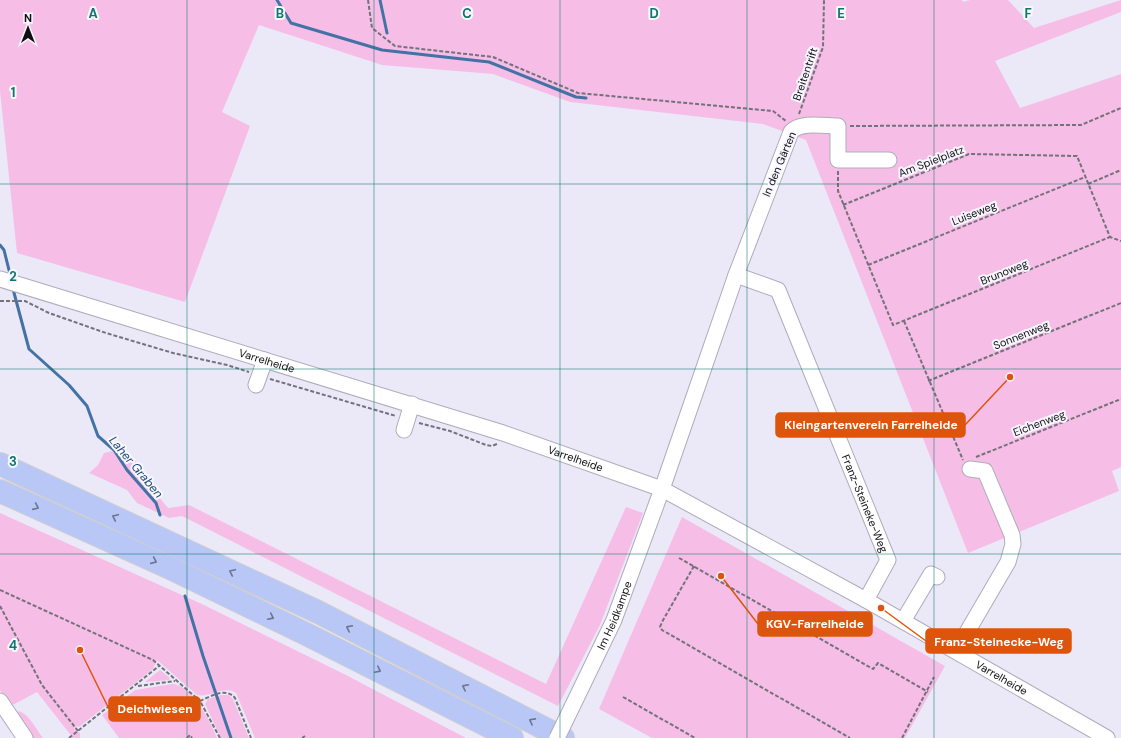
<svg xmlns="http://www.w3.org/2000/svg" width="1121" height="738" font-family="'DM Sans',sans-serif">
<style>
.green{fill:#f6bee7}
.lines{fill:none;stroke-linecap:round;stroke-linejoin:round}
.stream{stroke:#4372a5;stroke-width:3}
.minor-casing{stroke:#aeacba;stroke-width:17}
.highway-casing{stroke:#cfcfd0;stroke-width:24}
.path{stroke:#73727b;stroke-width:2;stroke-dasharray:4 2;stroke-linecap:butt}
.minor{stroke:#fff;stroke-width:15}
.highway{stroke:#b9c7f7;stroke-width:22}
.minor-bridge-casing{stroke:#aeacba;stroke-width:17;stroke-linecap:butt}
.minor-bridge{stroke:#fff;stroke-width:15}
.oneway{stroke:#6c7490}
.grid{fill:none;stroke:#0f766e;stroke-width:1;stroke-opacity:0.55}
.labels{text-anchor:middle;dominant-baseline:central;stroke-width:4;stroke-linejoin:round;paint-order:stroke}
.street-label{font-size:11px;fill:#0f0e13;stroke:#f8f7fe}
.water-label{font-size:12px;font-style:italic;fill:#174775;stroke:#f8f7fe}
.grid-label{font-size:13px;text-anchor:middle;font-weight:bold;fill:#0f766e;stroke:#f8f7fe;stroke-width:4;stroke-linejoin:round;paint-order:stroke}
.leader{fill:none;stroke:#dd550c;stroke-width:1.5}
.callout-dot{fill:#dd550c;stroke:#f8f7fe;stroke-width:1.5}
.callout{fill:#dd550c;stroke:#dd550c;stroke-width:1.5}
.callout-label{font-size:12px;text-anchor:middle;font-weight:bold;fill:#fff}
</style>
<rect width="100%" height="100%" fill="#ebe9f8"/>
<!-- green -->
<path class="green" d="M 0,0 L 962,0 L 963,2 L 970,0 L 1008,0 L 1034,28 L 1121,0 L 1121,12 L 995,61 L 1020,108 L 1121,74 L 1121,467 L 1112,471 L 1119,491 L 968,553 L 806,140 L 763,124 L 570,102 L 493,74 L 382,65 L 259,25 L 222,112 L 250,126 L 185,302 L 17,253 L 0,91 Z
M 121,449 L 136,461 L 145,480 L 168,508 L 189,505 L 546,684 L 626,507 L 643,513 L 600,625 L 558,706 L 182,516 L 169,518 L 137,503 L 127,490 L 89,473 L 98,465 L 104,453 Z
M 0,513 L 204,605 L 346,675 L 466,738 L 255,738 L 236,693 C 223,685 211,698 197,695 L 157,660 L 153,669 L 79,727 L 77,726 L 74,729 L 80,733 L 80,738 L 73,738 L 37,692 L 9,707 L 0,690 Z
M 682,517 L 945,666 L 905,738 L 652,738 L 599,709 Z
M 160,670 L 170,678 L 169,680 L 146,682 L 146,681 Z
M 172,684 C 193,685 210,721 217,738 L 119,738 L 102,715 L 135,690 Z
M 221,695 L 229,695 L 233,699 L 249,738 L 221,738 L 205,704 L 208,699 Z
M 19,711 C 29,714 36,729 43,738 L 31,738 L 16,714 Z"/>
<g class="lines">
<!-- stream -->
<path class="stream" d="M 277,0 L 291,23 L 382,50 L 489,62 L 576,97 L 586,98
M 380,0 L 387,33
M 0,245 L 4,250 L 11,278
M 13,289 L 29,349 L 69,385 L 87,406 L 98,436 L 114,450 L 127,470 L 156,503 L 160,515
M 185,596 L 203,656 L 231,738"/>
<defs>
<g id="minor">
<path id="s1" d="M 736,275 L 778,290 L 888,560 L 866,600"/>
<path id="s2" d="M 0,279 L 503,433 L 662,489 L 866,600 L 1107,738"/>
<path d="M 256,385 L 265,360"/>
<path d="M 404,430 L 412,404"/>
<path d="M 903,621 L 931,574 L 937,577"/>
<path d="M 956,651 L 1008,562 L 1013,544 L 1012,535 L 985,471 L 970,469"/>
<path d="M 0,701 L 25,738"/>
<path id="s3" d="M 572,707 L 614,620 L 662,489 L 736,275 L 791,132 C 800,121 825,126 838,126 L 838,160 L 889,160"/>
</g>
<path id="highway" d="M 0,464 L 318,612 L 563,738
M 0,491 L 168,567 L 306,634 L 512,738"/>
</defs>
<!-- minor casing -->
<use href="#minor" class="minor-casing"/>
<!-- highway casing -->
<use href="#highway" class="highway-casing"/>
<!-- path -->
<path class="path" d="M 368,0 L 372,28 L 395,46 L 493,57 L 578,93 L 773,111 L 786,121
M 799,114 L 823,47 L 824,0
M 850,126 L 1081,125 L 1121,108
M 838,171 L 838,191 L 893,325 L 1110,237
M 1088,184 L 1121,170
M 843,205 L 969,154 L 1077,156 L 1110,237 L 1121,241
M 868,265 L 1085,177
M 0,301 L 25,301 L 49,313 L 106,333 L 173,353 L 227,365 L 249,372
M 904,321 L 963,460
M 270,379 L 396,416
M 928,381 L 1121,303
M 419,423 L 450,431 L 486,445 L 492,446 L 497,444
M 976,457 L 1121,399
M 679,558 L 873,669 L 878,663 L 928,692
M 694,566 L 662,622 L 660,627 L 662,630 L 850,738
M 0,590 L 153,660 L 200,701
M 0,606 L 42,685 L 78,731
M 138,686 L 175,681
M 623,697 L 695,738
M 69,738 L 159,666
M 187,738 L 190,735 L 192,738
M 220,738 L 200,701 C 211,696 226,687 235,698 L 251,738
M 302,738 L 305,736
M 902,738 L 934,677"/>
<!-- minor -->
<use href="#minor" class="minor"/>
<!-- highway -->
<use href="#highway" class="highway"/>
<defs>
<path id="minor-bridge" d="M 557,738 L 572,707"/>
</defs>
<!-- minor-bridge casing -->
<use href="#minor-bridge" class="minor-bridge-casing"/>
<!-- minor-bridge -->
<use href="#minor-bridge" class="minor-bridge"/>
</g>
<!-- one-way arrows -->
<defs><path id="oneway-chevron" d="M-2-3.5L2.5 0L-2 3.5" fill="none" stroke-width="1.6" stroke-linecap="round" stroke-linejoin="round"/></defs>
<g class="oneway">
<use href="#oneway-chevron" transform="translate(36 507) rotate(24)"/>
<use href="#oneway-chevron" transform="translate(115 517) rotate(-155)"/>
<use href="#oneway-chevron" transform="translate(154 561) rotate(24)"/>
<use href="#oneway-chevron" transform="translate(232 572) rotate(-155)"/>
<use href="#oneway-chevron" transform="translate(271 617) rotate(26)"/>
<use href="#oneway-chevron" transform="translate(349 628) rotate(-153)"/>
<use href="#oneway-chevron" transform="translate(378 670) rotate(27)"/>
<use href="#oneway-chevron" transform="translate(465 687) rotate(-153)"/>
<use href="#oneway-chevron" transform="translate(532 721) rotate(-152)"/>
</g>
<!-- grid -->
<path class="grid" d="M 187,0 L 187,738M 374,0 L 374,738M 560,0 L 560,738M 747,0 L 747,738M 934,0 L 934,738M 0,184 L 1121,184M 0,369 L 1121,369M 0,554 L 1121,554"/>
<g class="labels">
<!-- street labels -->
<g class="street-label">
<text transform="translate(805 74) rotate(-71)">Breitentrift</text>
<text transform="translate(931 161) rotate(-21)">Am Spielplatz</text>
<text transform="translate(779 164) rotate(-67)">In den Gärten</text>
<text transform="translate(974 213) rotate(-22)">Luiseweg</text>
<text transform="translate(1004 272) rotate(-22)">Brunoweg</text>
<text transform="translate(1021 335) rotate(-22)">Sonnenweg</text>
<text stroke="none"><textPath href="#s2" startOffset="279">Varrelheide</textPath></text>
<text transform="translate(1039 423) rotate(-21)">Eichenweg</text>
<text stroke="none"><textPath href="#s2" startOffset="603">Varrelheide</textPath></text>
<text stroke="none"><textPath href="#s1" startOffset="275">Franz-Steineke-Weg</textPath></text>
<text stroke="none"><textPath href="#s3" startOffset="101">Im Heidkampe</textPath></text>
<text stroke="none"><textPath href="#s2" startOffset="1083">Varrelheide</textPath></text>
</g>
<!-- water labels -->
<g class="water-label">
<text transform="translate(136 467) rotate(50)">Laher Graben</text>
</g>
</g>
<g class="grid-label">
<text x="93" y="18">A</text>
<text x="280" y="18">B</text>
<text x="467" y="18">C</text>
<text x="654" y="18">D</text>
<text x="841" y="18">E</text>
<text x="1028" y="18">F</text>
<text x="13" y="97">1</text>
<text x="13" y="281">2</text>
<text x="13" y="466">3</text>
<text x="13" y="650">4</text>
</g>
<!-- callouts -->
<path class="leader" d="M1010 377L965 425M721 576L758 624M881 608L926 641M80 650L109 709"/>
<g class="callout-dot">
<circle cx="1010" cy="377" r="4"/>
<circle cx="721" cy="576" r="4"/>
<circle cx="881" cy="608" r="4"/>
<circle cx="80" cy="650" r="4"/>
</g>
<g class="callout">
<rect x="776" y="413" width="189" height="24" rx="4"/>
<rect x="758" y="612" width="114" height="24" rx="4"/>
<rect x="926" y="629" width="145" height="24" rx="4"/>
<rect x="109" y="697" width="91" height="24" rx="4"/>
</g>
<g class="callout-label">
<text x="871" y="429">Kleingartenverein Farrelheide</text>
<text x="815" y="628">KGV-Farrelheide</text>
<text x="999" y="646">Franz-Steinecke-Weg</text>
<text x="155" y="713">Deichwiesen</text>
</g>
<!-- north arrow -->
<g transform="translate(28 28)" stroke="#f8f7fe" stroke-width="3" paint-order="stroke">
<path d="M0-3L7 15L0 10L-7 15Z" fill="#0f0e13"/>
<text y="-6" font-size="11" font-weight="bold" text-anchor="middle" fill="#0f0e13">N</text>
</g>
</svg>
